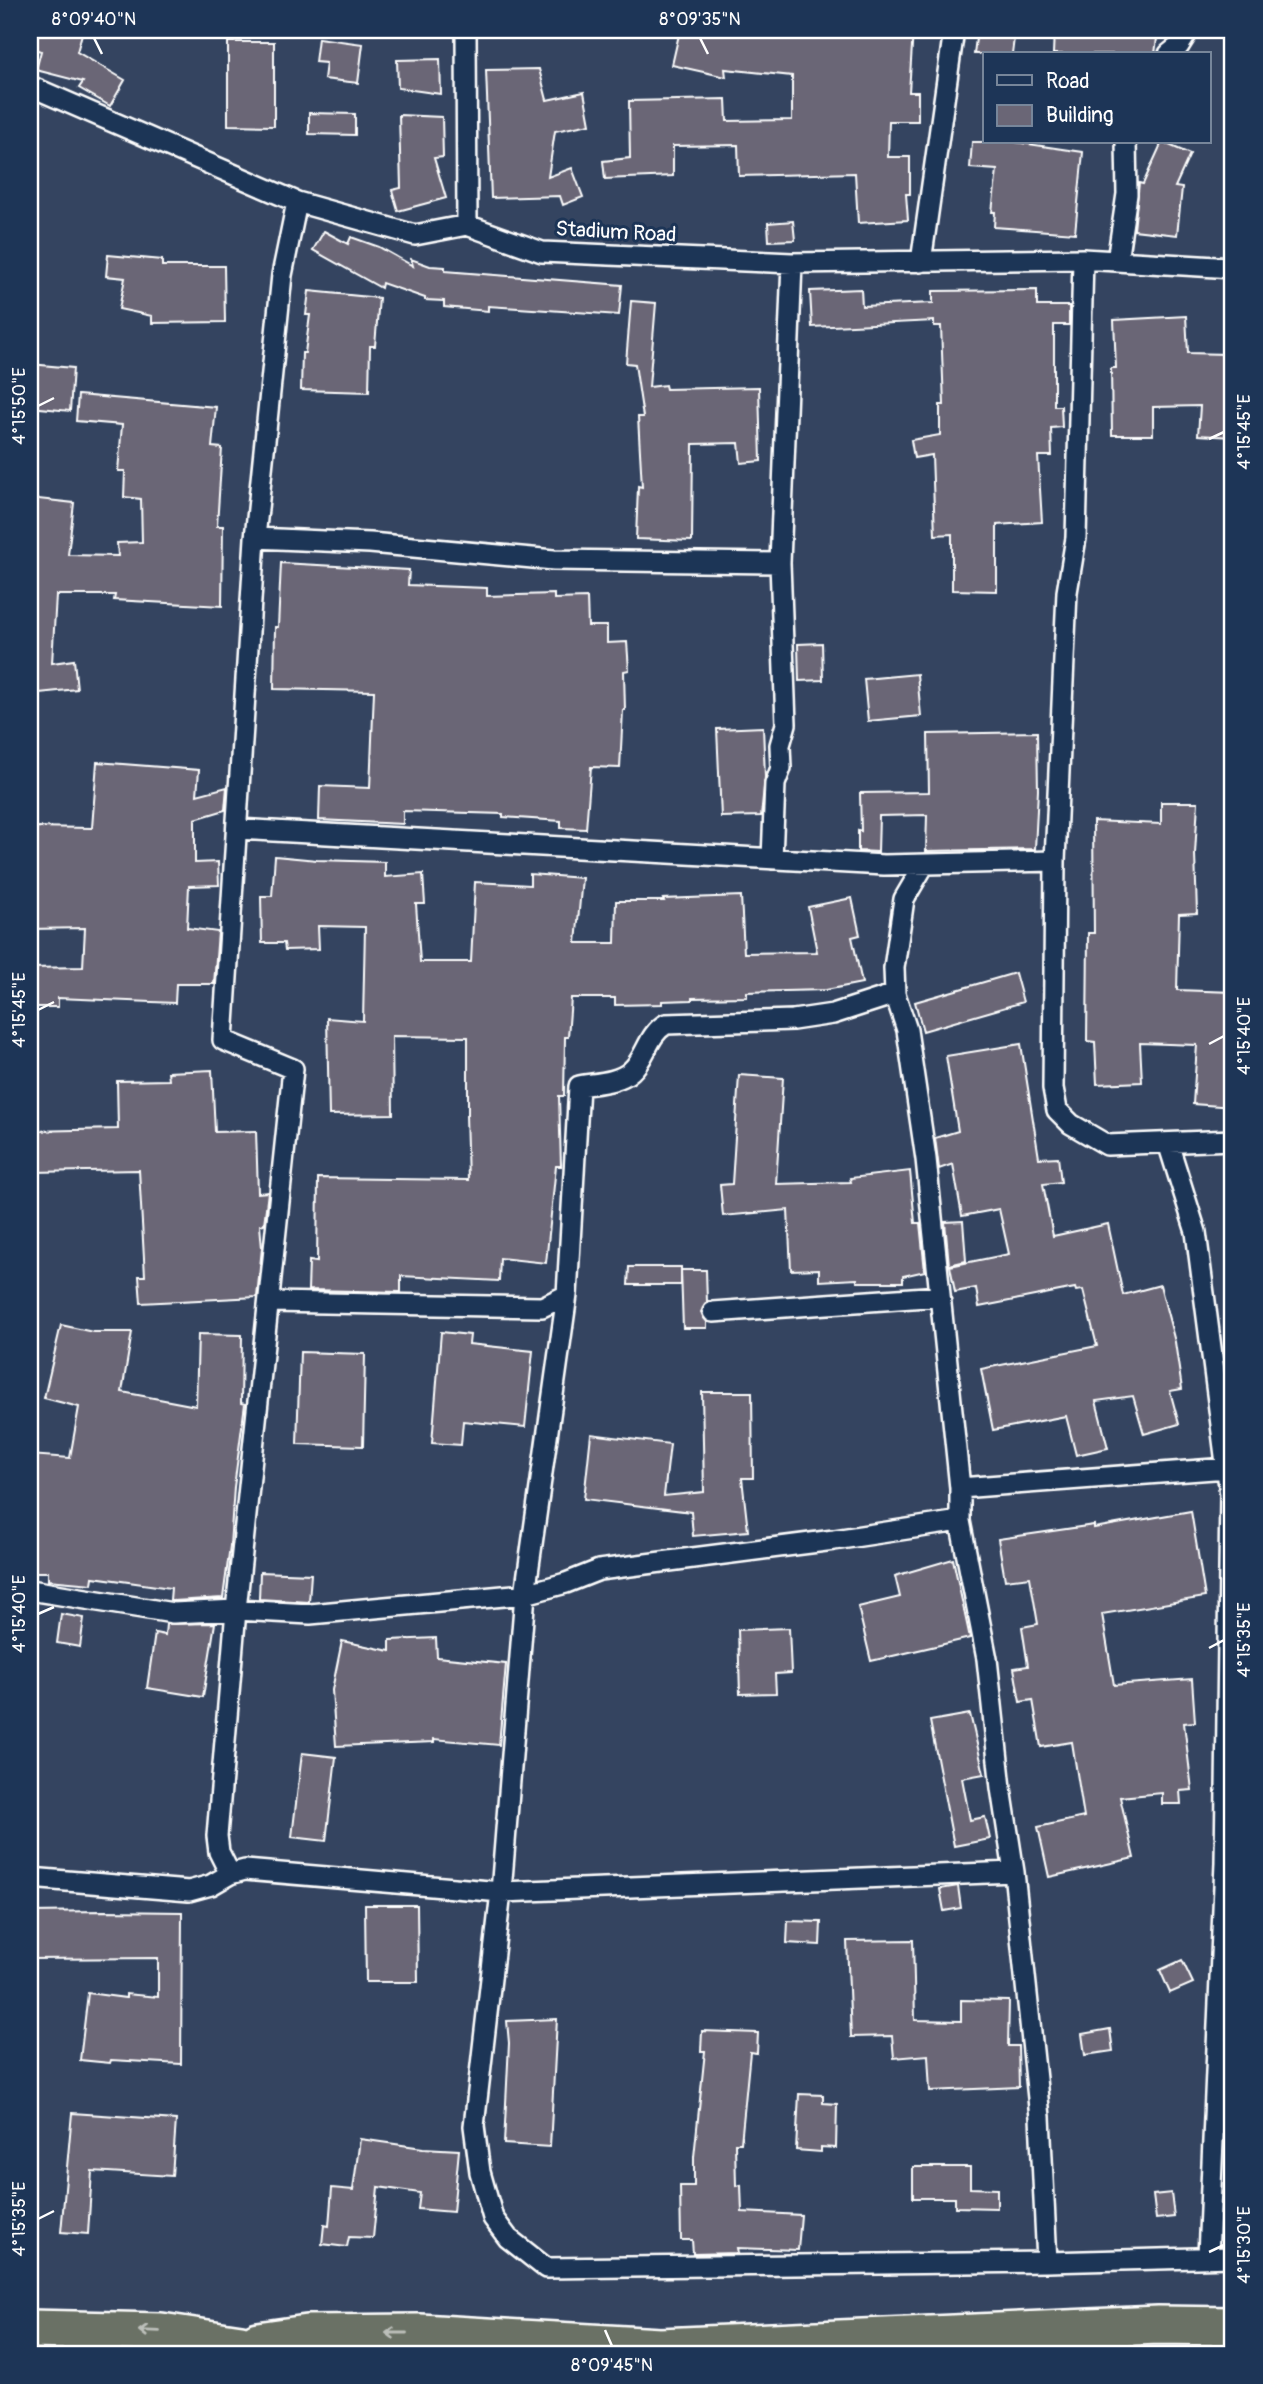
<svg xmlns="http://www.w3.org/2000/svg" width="1263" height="2384" font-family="Pangolin,sans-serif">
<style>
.built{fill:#444e67}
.building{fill:#6a6676;stroke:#fff;stroke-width:2}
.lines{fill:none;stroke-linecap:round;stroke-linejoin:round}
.street-casing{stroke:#fff;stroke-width:24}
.highway-casing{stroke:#fff;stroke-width:42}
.street{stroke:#1d3557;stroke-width:19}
.highway{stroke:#6a7165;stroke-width:37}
.oneway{stroke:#bcbfba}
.ticks{fill:none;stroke:#fff;stroke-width:2.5}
.labels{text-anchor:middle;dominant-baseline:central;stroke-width:6;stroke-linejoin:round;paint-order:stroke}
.street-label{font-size:21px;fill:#fff;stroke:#1d3557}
.neatline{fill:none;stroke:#fff;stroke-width:2.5}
.ticks-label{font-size:18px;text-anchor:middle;fill:#fff}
</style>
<rect width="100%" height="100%" fill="#344460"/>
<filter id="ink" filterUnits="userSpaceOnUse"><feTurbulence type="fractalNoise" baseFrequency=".0143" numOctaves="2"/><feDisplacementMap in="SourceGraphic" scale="14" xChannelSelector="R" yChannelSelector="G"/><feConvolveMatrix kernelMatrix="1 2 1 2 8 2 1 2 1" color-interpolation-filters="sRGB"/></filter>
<g filter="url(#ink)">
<!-- built -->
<path class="built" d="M 1233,1955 L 1233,2242 L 1224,2241 Z"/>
<!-- building -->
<path class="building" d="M 30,30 L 83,30 L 77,52 L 125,80 L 110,106 L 79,88 L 83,82 L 36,70 L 41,51 L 30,48 Z
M 680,30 L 913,30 L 909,92 L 918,92 L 918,121 L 889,121 L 888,157 L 910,157 L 910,194 L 906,194 L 908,220 L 858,223 L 855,173 L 739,176 L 738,145 L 673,146 L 673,176 L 605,179 L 603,161 L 630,158 L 629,101 L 726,99 L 727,121 L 792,120 L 792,76 L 725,69 L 726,77 L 672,65 Z
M 977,30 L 1015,30 L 1012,54 L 974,54 Z
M 1054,30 L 1158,30 L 1155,54 L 1053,54 Z
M 318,38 L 363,44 L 358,83 L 324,79 L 326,63 L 315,62 Z
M 228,42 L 274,42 L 274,126 L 228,125 Z
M 440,59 L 441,94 L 398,88 L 397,60 Z
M 539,69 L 547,100 L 584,92 L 590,124 L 555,131 L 548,177 L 572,168 L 583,197 L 563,205 L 560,196 L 491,198 L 486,70 Z
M 309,113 L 355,114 L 355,135 L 309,134 Z
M 399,115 L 442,117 L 443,157 L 434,158 L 446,198 L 398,211 L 392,190 L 401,188 Z
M 972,142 L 1015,142 L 1083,152 L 1075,233 L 994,227 L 995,212 L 992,212 L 997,170 L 970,168 Z
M 1162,142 L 1190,154 L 1175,187 L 1182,188 L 1177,235 L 1134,230 L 1139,183 L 1143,184 Z
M 793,221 L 795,240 L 769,241 L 768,223 Z
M 324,231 L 348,244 L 351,237 L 379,247 L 413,266 L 411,259 L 430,266 L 445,267 L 445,271 L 622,285 L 619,315 L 488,306 L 488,311 L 444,307 L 444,301 L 425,300 L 425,298 L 382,283 L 381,288 L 313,250 Z
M 108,255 L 162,260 L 162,266 L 224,266 L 225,322 L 152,323 L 152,316 L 119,309 L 125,278 L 106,276 Z
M 861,289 L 862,306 L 933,303 L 933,291 L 1037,290 L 1037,306 L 1069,306 L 1069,325 L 1054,325 L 1054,406 L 1061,406 L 1062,427 L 1051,428 L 1052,456 L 1038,456 L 1042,522 L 997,525 L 997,591 L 952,590 L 952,534 L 935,535 L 932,455 L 914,458 L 911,440 L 940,435 L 940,405 L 944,405 L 941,326 L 934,326 L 934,321 L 812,327 L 810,291 Z
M 309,291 L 379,298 L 375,346 L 370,346 L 369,392 L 301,390 L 302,353 L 305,353 L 310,315 L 306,315 Z
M 631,301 L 656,303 L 649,387 L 665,385 L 666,389 L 759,387 L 761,461 L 741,463 L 739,443 L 693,444 L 692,541 L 636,539 L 638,486 L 642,487 L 638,417 L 643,417 L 635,364 L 626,363 Z
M 1186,316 L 1188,353 L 1226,354 L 1224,388 L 1233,388 L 1233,437 L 1198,435 L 1200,406 L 1153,407 L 1153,435 L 1112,435 L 1111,368 L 1116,368 L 1114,320 Z
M 30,364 L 73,368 L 70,411 L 30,407 Z
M 78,395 L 216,407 L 212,447 L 222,448 L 217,526 L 223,526 L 222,606 L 114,600 L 115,595 L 56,595 L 52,663 L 74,660 L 77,689 L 30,694 L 30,498 L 74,503 L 68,555 L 118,556 L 117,543 L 142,542 L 141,499 L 124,497 L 125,471 L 118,471 L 122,425 L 76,421 Z
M 281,563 L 409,570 L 408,585 L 487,588 L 487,596 L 554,594 L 554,599 L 587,598 L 588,626 L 607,626 L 607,643 L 627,642 L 629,670 L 624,671 L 625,710 L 623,710 L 620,768 L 591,767 L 586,829 L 561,828 L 561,821 L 503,817 L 503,814 L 403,811 L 403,824 L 319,820 L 320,786 L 370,788 L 374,691 L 274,689 L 275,627 L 278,627 Z
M 822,643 L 823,680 L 799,681 L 798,644 Z
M 917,674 L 921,716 L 868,721 L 864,679 Z
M 763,727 L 765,777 L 761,816 L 721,817 L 717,729 Z
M 1037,732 L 1038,790 L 1035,849 L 926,851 L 927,815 L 879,816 L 878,852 L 858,851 L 858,830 L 861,831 L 860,793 L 929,792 L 928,734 Z
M 97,762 L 199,770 L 197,795 L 227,787 L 225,810 L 195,819 L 195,863 L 218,862 L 219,885 L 189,886 L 187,928 L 218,932 L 214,984 L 176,984 L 175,1003 L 58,998 L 58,1007 L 30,1007 L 30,968 L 83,967 L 85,928 L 30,929 L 30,827 L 92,828 Z
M 1161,802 L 1198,802 L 1195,854 L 1197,913 L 1179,914 L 1177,990 L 1233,992 L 1233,1107 L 1193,1104 L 1197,1045 L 1140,1043 L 1142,1082 L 1097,1084 L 1095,1042 L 1087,1041 L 1088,933 L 1094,933 L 1093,821 L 1161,824 Z
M 275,856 L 317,860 L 385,862 L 385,877 L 423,874 L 425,904 L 416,904 L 420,962 L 471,962 L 475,882 L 530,885 L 530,874 L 582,878 L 576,943 L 615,943 L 616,901 L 664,901 L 663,899 L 741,896 L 744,953 L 817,952 L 808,907 L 852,898 L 860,935 L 852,937 L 862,983 L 826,990 L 747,992 L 747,997 L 692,998 L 692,1000 L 662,1001 L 662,1004 L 615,1005 L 615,998 L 571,998 L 568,1037 L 565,1037 L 564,1096 L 559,1096 L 561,1166 L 556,1166 L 546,1263 L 500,1258 L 499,1281 L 401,1276 L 401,1292 L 308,1290 L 309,1261 L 317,1262 L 318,1178 L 468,1180 L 466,1115 L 468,1115 L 468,1037 L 392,1036 L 393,1114 L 329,1115 L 327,1018 L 363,1021 L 365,927 L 318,926 L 319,949 L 285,950 L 284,943 L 262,943 L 261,896 L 272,896 Z
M 1015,973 L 1023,1002 L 923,1031 L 915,1002 Z
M 1021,1044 L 1039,1158 L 1058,1157 L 1061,1182 L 1043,1184 L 1053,1236 L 1108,1224 L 1123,1295 L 1160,1285 L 1175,1342 L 1182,1389 L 1170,1391 L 1179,1424 L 1144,1434 L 1133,1396 L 1096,1401 L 1108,1448 L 1076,1455 L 1066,1416 L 993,1430 L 981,1369 L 1097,1346 L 1083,1290 L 1076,1291 L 1075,1288 L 979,1307 L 976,1288 L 955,1292 L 950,1266 L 1009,1254 L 999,1209 L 962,1216 L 953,1164 L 939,1169 L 935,1138 L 958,1131 L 946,1056 Z
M 212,1070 L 215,1132 L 256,1131 L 258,1193 L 268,1192 L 264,1224 L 260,1225 L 262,1248 L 257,1297 L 141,1303 L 139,1276 L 145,1276 L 139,1170 L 33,1172 L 32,1131 L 118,1129 L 117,1081 L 169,1080 L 168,1072 Z
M 739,1075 L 783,1078 L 776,1184 L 851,1182 L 850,1178 L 910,1171 L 915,1223 L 920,1223 L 925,1271 L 903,1276 L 903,1282 L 857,1282 L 857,1279 L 819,1281 L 819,1269 L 791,1270 L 788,1210 L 723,1216 L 720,1185 L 732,1184 Z
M 963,1221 L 966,1261 L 949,1265 L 945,1222 Z
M 629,1267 L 681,1267 L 681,1285 L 628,1285 Z
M 681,1270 L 706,1270 L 707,1302 L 701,1312 L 707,1322 L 707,1328 L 683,1328 Z
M 61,1325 L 93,1332 L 132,1332 L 122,1392 L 196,1406 L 198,1334 L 242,1335 L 241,1403 L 245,1404 L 234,1487 L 230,1546 L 223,1598 L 174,1601 L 170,1600 L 171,1588 L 93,1577 L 92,1584 L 48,1580 L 48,1572 L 30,1572 L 30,1455 L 70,1458 L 79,1407 L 44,1398 Z
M 441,1332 L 470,1335 L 469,1344 L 533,1351 L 525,1427 L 463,1421 L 461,1445 L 432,1443 Z
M 300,1352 L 365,1354 L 363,1446 L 297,1444 Z
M 702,1392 L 752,1392 L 753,1478 L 742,1478 L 748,1531 L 693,1536 L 691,1512 L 584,1499 L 591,1434 L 670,1444 L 664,1496 L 704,1492 Z
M 1191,1511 L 1205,1597 L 1102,1614 L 1114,1685 L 1192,1679 L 1195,1722 L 1184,1723 L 1192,1790 L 1180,1791 L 1181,1804 L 1162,1804 L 1162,1793 L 1120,1797 L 1134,1858 L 1049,1877 L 1038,1827 L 1084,1817 L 1072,1742 L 1041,1747 L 1033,1700 L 1020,1702 L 1014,1668 L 1028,1666 L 1022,1627 L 1038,1624 L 1030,1577 L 1005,1580 L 998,1539 L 1094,1525 L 1094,1528 Z
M 953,1559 L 970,1638 L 871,1661 L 858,1607 L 900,1597 L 895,1576 Z
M 260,1572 L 311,1574 L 309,1602 L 259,1599 Z
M 61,1614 L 84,1618 L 80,1647 L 57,1643 Z
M 215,1623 L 203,1697 L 147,1688 L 155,1633 L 165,1635 L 166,1624 Z
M 789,1628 L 791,1673 L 775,1674 L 776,1693 L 740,1694 L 738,1630 Z
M 436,1638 L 437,1657 L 506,1664 L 499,1745 L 434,1739 L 434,1742 L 336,1746 L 332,1690 L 342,1641 L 390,1651 L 390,1640 Z
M 970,1714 L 984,1774 L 962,1778 L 970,1820 L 985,1817 L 990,1839 L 954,1846 L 930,1721 Z
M 302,1753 L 336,1757 L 326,1841 L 292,1837 Z
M 958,1886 L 961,1908 L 944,1911 L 940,1889 Z
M 365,1905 L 417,1905 L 418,1982 L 366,1982 Z
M 104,1911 L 182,1912 L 181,2064 L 111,2060 L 110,2063 L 80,2060 L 88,1993 L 126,1998 L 126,1994 L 158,1997 L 158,1958 L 30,1959 L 30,1912 Z
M 788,1921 L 821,1922 L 820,1945 L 787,1943 Z
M 913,1940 L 915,2020 L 961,2021 L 961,2000 L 1009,2001 L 1008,2046 L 1018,2046 L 1019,2087 L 930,2091 L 928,2055 L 894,2058 L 892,2036 L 851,2037 L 847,1941 Z
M 1182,1960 L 1193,1983 L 1170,1993 L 1160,1970 Z
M 557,2019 L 550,2147 L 504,2144 L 509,2043 L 507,2021 Z
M 1110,2029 L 1113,2051 L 1085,2055 L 1082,2034 Z
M 702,2031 L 758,2033 L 757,2053 L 750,2052 L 741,2143 L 735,2143 L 736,2186 L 741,2185 L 742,2212 L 801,2215 L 798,2250 L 737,2248 L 738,2253 L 693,2254 L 692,2240 L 681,2240 L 680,2186 L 694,2186 L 694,2157 L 705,2051 L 701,2051 Z
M 799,2094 L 823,2095 L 823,2103 L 837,2104 L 836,2148 L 821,2147 L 821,2152 L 796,2150 Z
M 72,2113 L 176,2120 L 172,2176 L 92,2171 L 88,2234 L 61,2232 Z
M 360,2139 L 423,2148 L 459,2150 L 453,2212 L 418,2209 L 420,2193 L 378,2187 L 373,2238 L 349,2237 L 347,2247 L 322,2244 L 324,2225 L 329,2226 L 332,2188 L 353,2190 Z
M 913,2167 L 970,2167 L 970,2188 L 997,2189 L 997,2208 L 955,2207 L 955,2198 L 913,2198 Z
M 1171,2193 L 1174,2217 L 1156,2219 L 1153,2195 Z"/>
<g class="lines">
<defs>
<path id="street" d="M 466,30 L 467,225
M 1169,54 L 1179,46 L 1189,30
M 30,86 L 297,202 L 415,235 L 467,225 L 542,252 L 792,263 L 1083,259 L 1233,268
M 1083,259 L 1076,538 L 1067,592 L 1055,861 L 1053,1088 L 1057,1110 L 1071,1124 L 1107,1145 L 1233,1140
M 1117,261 L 1127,194 L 1126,142
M 921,262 L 954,30
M 255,538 L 370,543 L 554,560 L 780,563
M 237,829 L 884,865 L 1055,861
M 772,859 L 775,784 L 781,768 L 780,745 L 786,724 L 780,563 L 792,263
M 924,865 L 904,899 L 894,968 L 895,994 L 907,1030 L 926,1159 L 960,1488 L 960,1521 L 987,1659 L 1001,1788 L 1014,1872 L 1040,2117 L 1047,2262
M 895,994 L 833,1014 L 793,1020 L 666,1024 C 647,1035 647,1057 631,1071 C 618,1083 595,1083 579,1086 L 567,1295 L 525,1594 L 501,1892 L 474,2126 L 480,2172 L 493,2218 L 508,2238 L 546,2268 L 1047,2262 L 1233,2257
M 1168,1143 L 1196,1232 L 1230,1494 L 1225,1863 L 1208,2256
M 270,1302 L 542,1307 L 567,1295
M 713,1312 L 940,1296
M 960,1488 L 1227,1468
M 30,1590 L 173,1613 L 236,1610 L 310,1614 L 525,1594 L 566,1583 L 599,1570 L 834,1540 L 960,1521
M 230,1874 L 219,1852 L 217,1836 L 236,1610 L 293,1069 L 223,1040 L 255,538 L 282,275 L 297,202
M 30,1878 L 189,1891 L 211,1885 L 230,1874 L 245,1870 L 501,1892 L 1014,1872"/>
<path id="highway" d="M 30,2329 L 161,2332 L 241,2344
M 258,2341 L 307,2334 L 420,2333 L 660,2347 L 1158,2325 L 1233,2326"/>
</defs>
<!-- street casing -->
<use href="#street" class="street-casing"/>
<!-- highway casing -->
<use href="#highway" class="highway-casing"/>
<!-- street -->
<use href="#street" class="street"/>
<!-- highway -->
<use href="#highway" class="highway"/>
</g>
<!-- one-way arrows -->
<defs><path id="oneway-shaft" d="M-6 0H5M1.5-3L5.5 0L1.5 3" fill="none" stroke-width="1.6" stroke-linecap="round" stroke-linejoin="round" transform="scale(1.75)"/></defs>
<g class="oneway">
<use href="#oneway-shaft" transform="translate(149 2331) rotate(-178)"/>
<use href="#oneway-shaft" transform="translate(396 2333) rotate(-180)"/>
</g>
</g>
<!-- ticks -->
<path class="ticks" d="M 94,38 L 102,54M 700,38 L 708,54M 38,406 L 54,398M 1209,439 L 1224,432M 38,1010 L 54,1002M 1209,1044 L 1224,1036M 38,1614 L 54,1607M 1209,1648 L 1224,1640M 38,2219 L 54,2211M 1209,2252 L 1224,2245M 605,2330 L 612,2346"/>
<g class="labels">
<!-- street labels -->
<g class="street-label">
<text transform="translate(616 232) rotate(3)">Stadium Road</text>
</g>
</g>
<!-- margin -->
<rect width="1263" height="2384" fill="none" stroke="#1d3557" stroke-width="77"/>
<!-- legend -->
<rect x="983" y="52" width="228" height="91" fill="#1d3557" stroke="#77869a" stroke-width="2"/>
<rect x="997" y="75" width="35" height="10" fill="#1d3557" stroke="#77869a" stroke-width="2"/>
<text x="1046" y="88" font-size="21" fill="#ffffff">Road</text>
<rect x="997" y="105" width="35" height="21" fill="#6a6676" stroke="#77869a" stroke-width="2"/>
<text x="1046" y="122" font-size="21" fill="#ffffff">Building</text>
<rect x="38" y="38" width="1186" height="2308" class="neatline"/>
<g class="ticks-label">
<text x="94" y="25">8°09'40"N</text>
<text x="700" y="25">8°09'35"N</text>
<text transform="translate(19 406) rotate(-90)" y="6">4°15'50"E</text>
<text transform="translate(1244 432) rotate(-90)" y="6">4°15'45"E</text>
<text transform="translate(19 1010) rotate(-90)" y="6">4°15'45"E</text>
<text transform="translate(1244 1036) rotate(-90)" y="6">4°15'40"E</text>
<text transform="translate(19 1614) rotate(-90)" y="6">4°15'40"E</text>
<text transform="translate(1244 1640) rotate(-90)" y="6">4°15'35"E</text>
<text transform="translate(19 2219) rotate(-90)" y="6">4°15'35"E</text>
<text transform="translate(1244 2245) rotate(-90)" y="6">4°15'30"E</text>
<text x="612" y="2371">8°09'45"N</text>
</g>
</svg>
